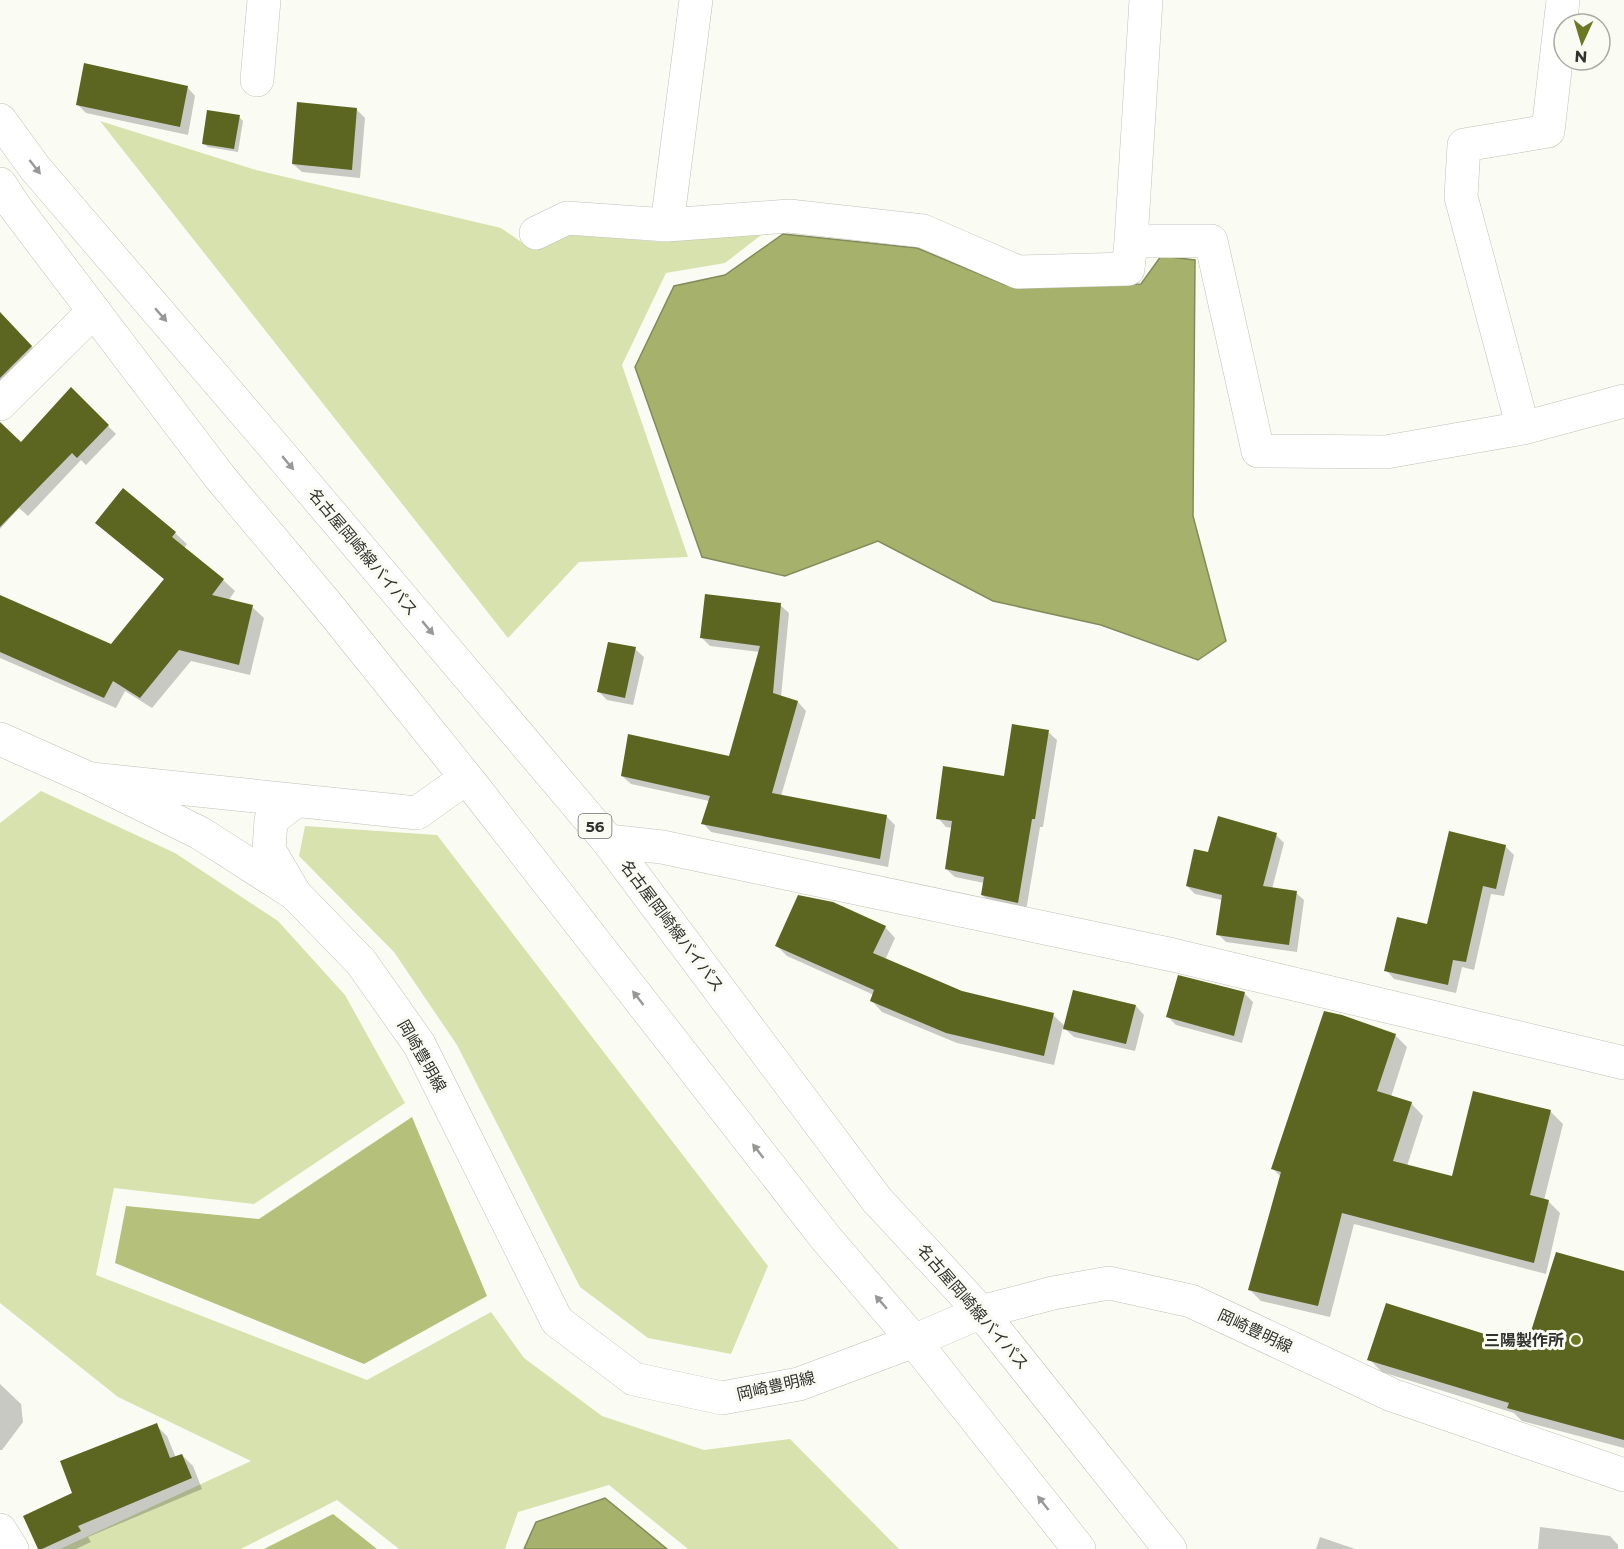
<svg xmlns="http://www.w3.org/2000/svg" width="1624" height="1549" font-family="Montserrat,'Noto Sans JP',sans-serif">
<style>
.green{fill:#d8e2ae}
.forest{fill:#b5c17b}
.water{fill:#a6b16c;stroke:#838b5a;stroke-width:1.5}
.shadow{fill:#0003}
.building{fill:#5d6621}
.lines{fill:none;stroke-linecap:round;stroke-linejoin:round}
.minor-casing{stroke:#bfc1b8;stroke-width:34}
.major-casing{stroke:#bfc1b8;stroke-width:34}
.minor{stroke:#fff;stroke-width:33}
.major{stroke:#fff;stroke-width:33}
.oneway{fill:#989897}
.poi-dot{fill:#6d7823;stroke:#fafcf3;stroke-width:2}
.labels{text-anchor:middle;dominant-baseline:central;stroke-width:6;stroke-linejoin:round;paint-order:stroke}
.shield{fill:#fafcf3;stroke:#6d6f6a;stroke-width:1.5}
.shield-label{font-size:15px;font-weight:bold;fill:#31322f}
.street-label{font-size:16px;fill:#31322f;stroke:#fafcf3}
.poi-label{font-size:16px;font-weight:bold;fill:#31322f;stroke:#fafcf3;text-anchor:end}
</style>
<rect width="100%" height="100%" fill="#fafcf3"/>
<!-- green -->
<path class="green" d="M 100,121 L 256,170 L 501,228 L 533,250 L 569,234 L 662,242 L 769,229 L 725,263 L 666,273 L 622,365 L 688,557 L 579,562 L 508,638 Z
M 41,791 L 175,853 L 278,921 L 345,995 L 405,1103 L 254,1204 L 114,1188 L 96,1275 L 367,1380 L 491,1312 L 524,1358 L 602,1416 L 704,1450 L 790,1439 L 899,1549 L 688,1549 L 609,1485 L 518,1512 L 505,1549 L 399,1549 L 337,1500 L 241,1549 L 60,1549 L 251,1461 L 118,1397 L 0,1303 L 0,823 Z
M 305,826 L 437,835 L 768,1266 L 731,1354 L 648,1338 L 580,1287 L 457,1045 L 394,952 L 299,856 Z"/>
<!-- forest -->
<path class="forest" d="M 412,1117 L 487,1296 L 364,1364 L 115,1263 L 126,1206 L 259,1219 Z
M 333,1514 L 377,1549 L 264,1549 Z"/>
<!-- water -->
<path class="water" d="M 783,234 L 917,248 L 1006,285 L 1141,284 L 1161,256 L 1195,260 L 1193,516 L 1226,641 L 1198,660 L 1101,625 L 993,601 L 878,541 L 785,576 L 702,557 L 635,367 L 674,286 L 725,275 Z
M 605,1498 L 667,1549 L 524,1549 L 536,1522 Z"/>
<!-- shadow -->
<path class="shadow" d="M 187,87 L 195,96 L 188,135 L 86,113 L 78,105 Z
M 357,110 L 365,118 L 360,178 L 302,172 L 293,164 Z
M 239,117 L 243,121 L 238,152 L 208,147 L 204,144 Z
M 4,318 L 40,355 L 0,394 L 0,323 Z
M 71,389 L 116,434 L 86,465 L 81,460 L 28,516 L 19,508 L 0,529 L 0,424 L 21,445 Z
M 175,533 L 187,544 L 184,548 L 223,580 L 235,591 L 228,601 L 252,607 L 264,618 L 250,675 L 191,661 L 152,708 L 125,691 L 116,708 L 0,658 L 0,597 L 112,646 L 165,580 L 109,534 Z
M 780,605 L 789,613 L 781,697 L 798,702 L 806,711 L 781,796 L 886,816 L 895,825 L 888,867 L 711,832 L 703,823 L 709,801 L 631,784 L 622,776 L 730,758 L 760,652 L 710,646 L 702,638 Z
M 635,649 L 644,657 L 633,705 L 607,700 L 598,691 Z
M 1048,732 L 1057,740 L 1043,827 L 1040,827 L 1026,911 L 991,903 L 982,895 L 984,883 L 955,877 L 946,869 L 953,828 L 946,827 L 938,818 L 1005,778 Z
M 1276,835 L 1284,843 L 1272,889 L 1296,893 L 1304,900 L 1297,952 L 1226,942 L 1218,934 L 1222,900 L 1195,894 L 1187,886 L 1209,854 Z
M 1505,846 L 1514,855 L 1504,896 L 1491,894 L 1474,970 L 1462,967 L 1456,993 L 1394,979 L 1386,970 Z
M 885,927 L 895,938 L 885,960 L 961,992 L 1053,1015 L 1066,1027 L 1136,1006 L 1144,1015 L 1135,1051 L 1074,1037 L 1063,1027 L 1054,1065 L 957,1043 L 882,1012 L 872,1001 L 874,995 L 787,956 L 777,946 Z
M 1244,993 L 1253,1002 L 1242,1043 L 1176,1025 L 1168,1017 Z
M 1395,1035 L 1407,1047 L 1391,1097 L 1411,1103 L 1423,1116 L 1407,1166 L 1453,1178 L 1551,1112 L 1563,1124 L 1544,1200 L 1548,1201 L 1560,1213 L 1546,1274 L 1354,1224 L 1330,1317 L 1261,1301 L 1249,1289 L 1281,1177 L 1273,1169 Z
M 1624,1273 L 1624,1448 L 1522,1421 L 1514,1413 L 1382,1372 L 1369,1359 L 1527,1349 Z
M 0,1384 L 21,1404 L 23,1422 L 2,1450 L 0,1450 Z
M 156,1425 L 167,1436 L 176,1458 L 182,1455 L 193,1466 L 202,1489 L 88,1537 L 91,1542 L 76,1549 L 40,1549 L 74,1493 Z
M 1540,1527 L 1610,1536 L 1618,1545 L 1618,1549 L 1538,1549 Z
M 1320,1537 L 1355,1549 L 1316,1549 Z"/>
<!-- building -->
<path class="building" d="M 84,63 L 188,86 L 180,127 L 76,105 Z
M 297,102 L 357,108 L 352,170 L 292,164 Z
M 207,110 L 240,115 L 234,149 L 202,144 Z
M 0,312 L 32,346 L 0,378 Z
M 71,387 L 109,425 L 77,458 L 72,453 L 0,527 L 0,422 L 21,442 Z
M 123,488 L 176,532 L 172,537 L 224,579 L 212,595 L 253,605 L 239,665 L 179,650 L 140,698 L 113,681 L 104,698 L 0,652 L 0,595 L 111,644 L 164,579 L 95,523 Z
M 705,594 L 781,603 L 773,693 L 798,701 L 772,793 L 887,815 L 880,859 L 701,824 L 710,796 L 621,776 L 628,734 L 729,756 L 760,646 L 700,638 Z
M 608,642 L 636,647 L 625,698 L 597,692 Z
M 1012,724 L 1049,730 L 1035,819 L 1032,819 L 1018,903 L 981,895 L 984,877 L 945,869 L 952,821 L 936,819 L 943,766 L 1004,776 Z
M 1218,816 L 1277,833 L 1263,886 L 1297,891 L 1289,945 L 1216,935 L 1222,895 L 1186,886 L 1194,849 L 1208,852 Z
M 1449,831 L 1506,845 L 1496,889 L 1483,886 L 1466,962 L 1453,960 L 1448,985 L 1384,971 L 1397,917 L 1427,924 Z
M 798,895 L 833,902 L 886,926 L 873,953 L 962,991 L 1054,1013 L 1044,1056 L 946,1033 L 870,1001 L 874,990 L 775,946 Z
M 1178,975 L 1245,992 L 1234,1036 L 1166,1017 Z
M 1073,990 L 1136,1005 L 1126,1044 L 1063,1029 Z
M 1324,1011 L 1342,1015 L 1396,1034 L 1377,1091 L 1412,1102 L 1393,1161 L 1452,1176 L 1473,1091 L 1551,1110 L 1530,1195 L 1549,1200 L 1534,1263 L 1342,1213 L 1318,1306 L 1248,1290 L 1281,1172 L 1271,1169 Z
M 1556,1252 L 1624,1271 L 1624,1440 L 1507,1408 L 1509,1403 L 1367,1360 L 1386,1303 L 1526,1347 Z
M 157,1423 L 170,1458 L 182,1454 L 192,1478 L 78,1526 L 81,1531 L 42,1549 L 38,1549 L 23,1516 L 72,1493 L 60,1461 Z"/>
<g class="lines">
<defs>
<path id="minor" d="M 257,80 L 264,0
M 667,225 L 696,0
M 536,233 L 567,218 L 667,225 L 789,216 L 923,231 L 1018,272 L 1128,269 L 1131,241 L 1211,241 L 1258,451 L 1386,452 L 1523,428 L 1624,401
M 1131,241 L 1146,0
M 0,404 L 94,311
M 1523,428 L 1461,197 L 1464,145 L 1548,131 L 1563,0
M 91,779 L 417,813 L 466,778
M 608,841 L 662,847 L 1173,955 L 1624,1063
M 295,894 L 269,850 L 271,820 L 296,801
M 0,1530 L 12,1549"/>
<path id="major" d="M 0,120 L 35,168 L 276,449 L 608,841 L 877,1200 L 981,1312 L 1170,1549
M 0,184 L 15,207 L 219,476 L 329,607 L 473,786 L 825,1237 L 914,1341 L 1079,1549
M 0,739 L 88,778 L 200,833 L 295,894 L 361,962 L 419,1044 L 557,1321 L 634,1379 L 722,1398 L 799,1384 L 914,1341 L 981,1312 L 1053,1293 L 1109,1283 L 1191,1301 L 1392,1395 L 1624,1475"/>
</defs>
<!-- minor casing -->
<use href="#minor" class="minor-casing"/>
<!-- major casing -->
<use href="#major" class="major-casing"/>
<!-- minor -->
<use href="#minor" class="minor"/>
<!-- major -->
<use href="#major" class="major"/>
</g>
<!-- one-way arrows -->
<defs><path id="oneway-solid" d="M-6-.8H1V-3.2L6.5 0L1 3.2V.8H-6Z" transform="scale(1.5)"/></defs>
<g class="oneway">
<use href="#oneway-solid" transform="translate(35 167) rotate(52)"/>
<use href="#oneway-solid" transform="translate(161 315) rotate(49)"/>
<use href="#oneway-solid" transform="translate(288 463) rotate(50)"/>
<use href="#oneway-solid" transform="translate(428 628) rotate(50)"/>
<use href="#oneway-solid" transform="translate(638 998) rotate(-128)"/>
<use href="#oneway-solid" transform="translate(758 1151) rotate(-128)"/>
<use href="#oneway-solid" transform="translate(881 1302) rotate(-131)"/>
<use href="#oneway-solid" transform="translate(1043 1503) rotate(-128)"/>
</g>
<!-- markers -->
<circle class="poi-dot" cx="1576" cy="1340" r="6"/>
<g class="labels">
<!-- shield labels -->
<rect class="shield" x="578.5" y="814" width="33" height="24" rx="4.5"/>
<g class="shield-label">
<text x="595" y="826">56</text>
</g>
<!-- street labels -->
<g class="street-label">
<text transform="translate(363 552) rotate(50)">名古屋岡崎線バイパス</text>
<text transform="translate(672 926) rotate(53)">名古屋岡崎線バイパス</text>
<text transform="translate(422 1056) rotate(60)">岡崎豊明線</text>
<text transform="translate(973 1307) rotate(49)">名古屋岡崎線バイパス</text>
<text transform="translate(1255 1331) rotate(25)">岡崎豊明線</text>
<text transform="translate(776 1386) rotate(-13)">岡崎豊明線</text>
</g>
<!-- poi labels -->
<g class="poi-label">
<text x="1564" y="1340">三陽製作所</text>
</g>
</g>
<!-- north arrow -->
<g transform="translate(1582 42) rotate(184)"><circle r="28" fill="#fafcf3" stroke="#aaaba5" stroke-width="1.5"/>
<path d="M0-4.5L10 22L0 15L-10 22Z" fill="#6d7823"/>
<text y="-9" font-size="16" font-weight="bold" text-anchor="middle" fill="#31322f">N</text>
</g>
</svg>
